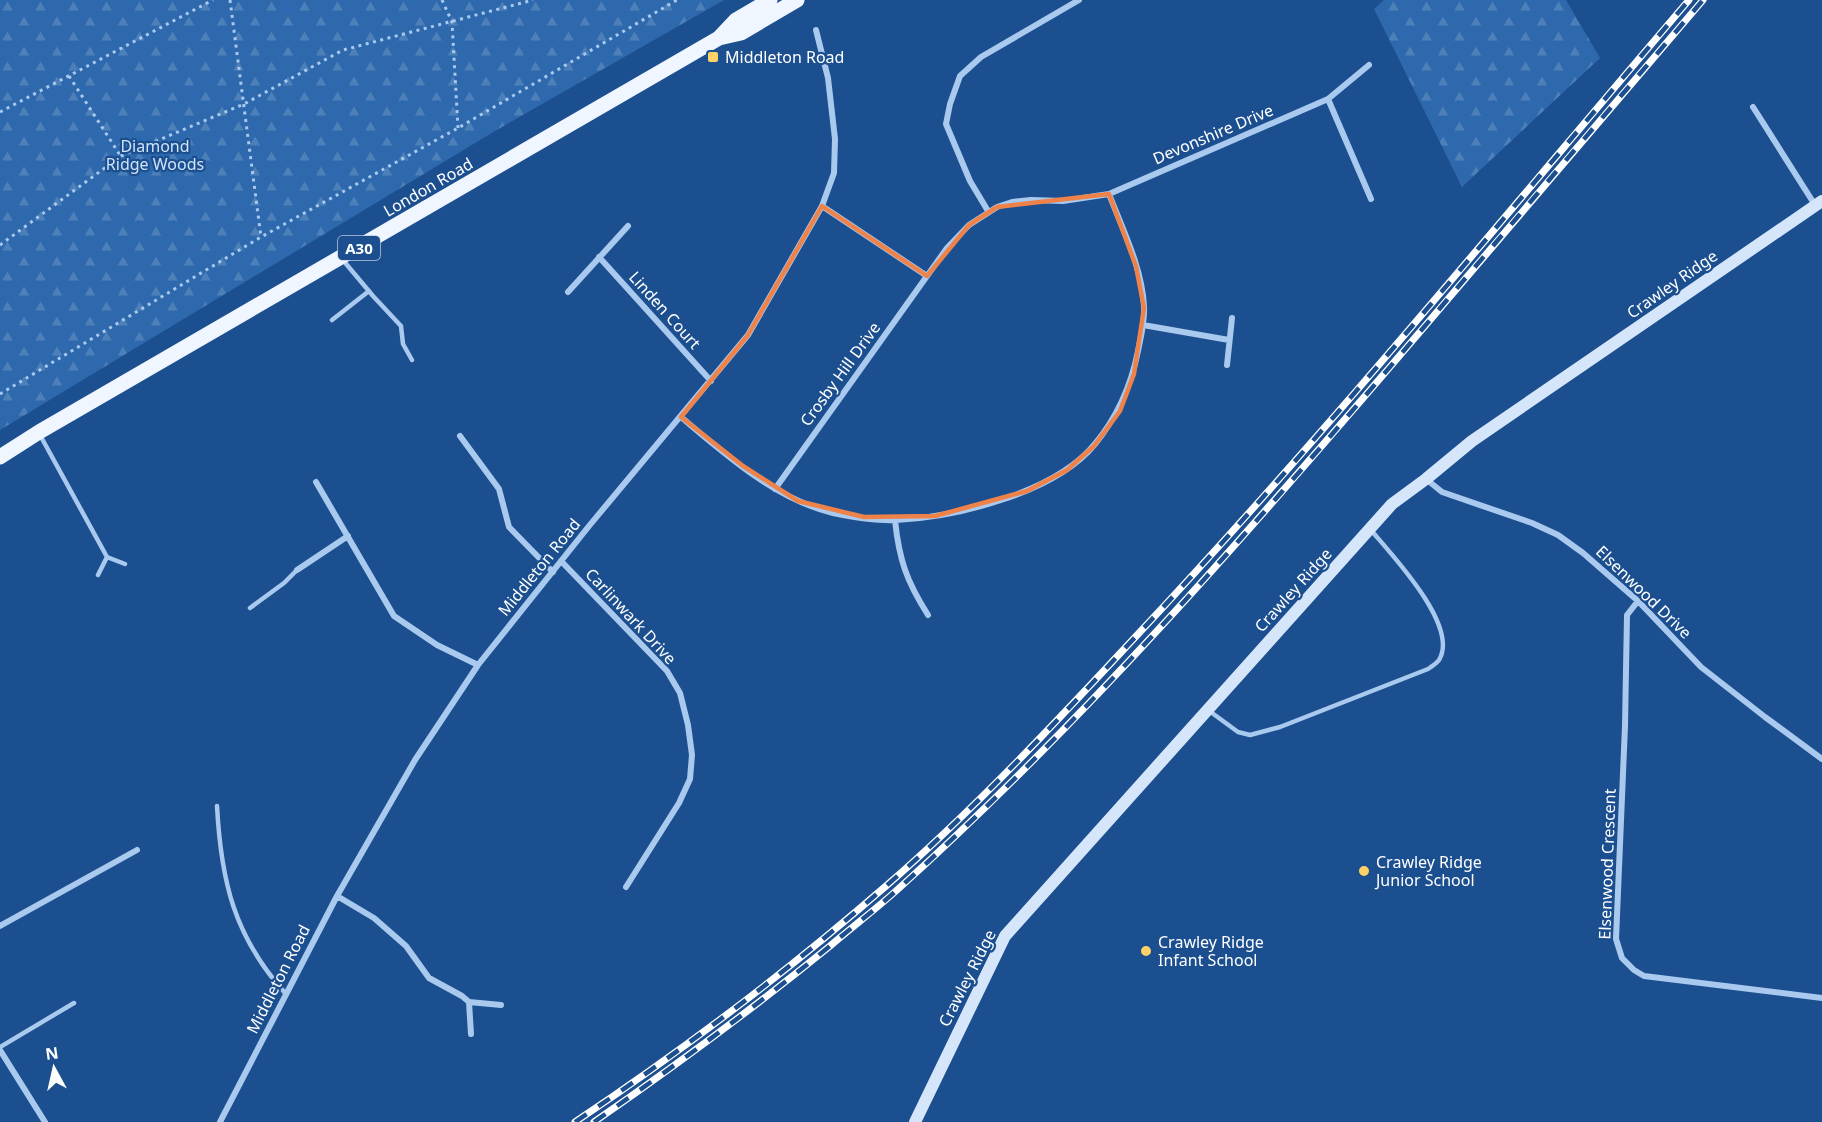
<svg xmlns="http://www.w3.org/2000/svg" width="1822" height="1122" font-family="'Noto Sans',sans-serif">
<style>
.forest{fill:url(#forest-firs)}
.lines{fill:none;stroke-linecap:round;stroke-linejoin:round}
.path{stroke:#a9c9ee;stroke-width:3;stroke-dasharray:3 4.5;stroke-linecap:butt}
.lane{stroke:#a9c9ee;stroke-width:4.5}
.street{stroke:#a9c9ee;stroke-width:6}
.secondary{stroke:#d6e6fa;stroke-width:12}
.primary{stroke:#f0f6ff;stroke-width:15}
.rail-casing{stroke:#fff;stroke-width:7}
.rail{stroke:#1b4f8f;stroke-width:4.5;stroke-dasharray:14;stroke-linecap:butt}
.marked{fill:none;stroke:#ee8249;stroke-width:4.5;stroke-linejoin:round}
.poi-dot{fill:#ffd166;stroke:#1b4f8f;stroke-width:2}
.labels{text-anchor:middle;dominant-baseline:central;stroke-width:4.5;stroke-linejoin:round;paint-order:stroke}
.shield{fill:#1b4f8f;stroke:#bbcadd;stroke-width:1.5}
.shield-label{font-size:15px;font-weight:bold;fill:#fff}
.poi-label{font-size:16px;fill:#fff;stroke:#1b4f8f;text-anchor:start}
.street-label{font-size:16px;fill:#fff;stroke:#1b4f8f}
.park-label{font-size:16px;fill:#cfe3fa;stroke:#1b4f8f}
</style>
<defs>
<pattern id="forest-firs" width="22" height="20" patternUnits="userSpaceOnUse" patternTransform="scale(1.5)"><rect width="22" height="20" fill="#2e69ad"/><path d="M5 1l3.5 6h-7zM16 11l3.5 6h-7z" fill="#4d80b9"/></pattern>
</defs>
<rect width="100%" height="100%" fill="#1b4f8f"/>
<!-- forest -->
<path class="forest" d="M 0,0 L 724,0 L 495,131 L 0,430 Z
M 1384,0 L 1566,0 L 1600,58 L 1462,187 L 1374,9 Z"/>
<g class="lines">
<!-- path -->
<path class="path" d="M 230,0 L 261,237
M 442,0 L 452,22 L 458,128
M 69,76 L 120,155
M 0,112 L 213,0
M 0,245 L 121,156 L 244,104 L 343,50 L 533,0
M 0,394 L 261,237 L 458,128 L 677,0"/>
<!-- lane -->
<path class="lane" d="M 342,259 L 373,296 L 401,326 L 403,344 L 412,360
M 332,320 L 369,291
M 40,435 L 107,557 L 125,564
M 98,575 L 107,557
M 250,608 L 284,583 L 297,570
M 1208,710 L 1238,732 L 1250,735 L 1280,727 L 1428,669 C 1431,667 1437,663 1439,660 C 1460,626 1391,554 1370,529
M 217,806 C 221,881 234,936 285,993
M 0,1047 L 74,1003"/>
<!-- street -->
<path class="street" d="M 1328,99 L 1371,199
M 1753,107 L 1815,205
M 822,206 L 927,276
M 988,211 L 970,181 L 946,124 L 950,104 L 960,76 L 981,57 L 1079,0
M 599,257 L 711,381
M 568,292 L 628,226
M 1143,325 L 1229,340
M 1227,365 L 1232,318
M 681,417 C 726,455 775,499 833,513 C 853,517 877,521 896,520 C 957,517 1055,493 1095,444 C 1118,416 1131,386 1138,351 C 1141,336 1145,321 1144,306 C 1142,268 1123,230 1109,194
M 460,436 L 499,489 L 509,527 L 553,572
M 1426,479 L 1442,492 L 1532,523 L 1558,535 L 1583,553 L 1638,601 L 1701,667 L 1765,717 L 1822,759
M 316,482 L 394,616 L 437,645 L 478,665
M 775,489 L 947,248 L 969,225 L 997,207 L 1012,202 L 1031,200 L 1063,201 L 1109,194 L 1328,99 L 1369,65
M 895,520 C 899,560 907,582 928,615
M 561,561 L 667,671 L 680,693 L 688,725 L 692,755 L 690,779 L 679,803 L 626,887
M 297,570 L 348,536
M 1638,601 L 1627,615 L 1625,726 L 1616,939 L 1622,958 L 1634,970 L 1644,976 L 1822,998
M 337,896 L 374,918 L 406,946 L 429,978 L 462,996 L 469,1002 L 501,1005
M 0,926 L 137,850
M 469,1002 L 471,1034
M 0,1050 L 45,1122
M 220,1122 L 337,896 L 415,760 L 478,665 L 589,526 L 748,335 L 822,206 L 834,173 L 835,139 L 828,78 L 816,30"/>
<!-- secondary -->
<path class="secondary" d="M 915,1122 L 1005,936 L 1392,504 L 1426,479 L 1472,441 L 1822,201"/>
<!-- primary -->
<path class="primary" d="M 719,38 L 741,33 L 797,0
M 0,457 L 39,432 L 719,38 L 736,20 L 770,0"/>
<defs>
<path id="rail" d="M 575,1122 C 683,1050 788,971 886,886 C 976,808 1059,719 1140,632 C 1331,428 1508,212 1689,0
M 594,1122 C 675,1066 754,1008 830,946 C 852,927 876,909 897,890 C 1086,720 1254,526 1419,333 C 1513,222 1608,111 1703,0"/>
</defs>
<!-- rail casing -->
<use href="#rail" class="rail-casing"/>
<!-- rail -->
<use href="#rail" class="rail"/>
</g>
<!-- marked area -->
<path class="marked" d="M 1109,194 L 1136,266 L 1144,308 L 1134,374 L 1120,411 L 1094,446 L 1067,470 L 1027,491 L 935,516 L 864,517 L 798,501 L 743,466 L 681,417 L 748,335 L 822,206 L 927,276 L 969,225 L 997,207 Z"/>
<!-- markers -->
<g class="poi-dot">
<rect x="707" y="51" width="12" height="12" rx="3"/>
<circle cx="1364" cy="871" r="6"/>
<circle cx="1146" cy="951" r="6"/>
</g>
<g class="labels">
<!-- shield labels -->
<rect class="shield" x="338" y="236" width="42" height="24" rx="4.5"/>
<g class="shield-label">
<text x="359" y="248">A30</text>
</g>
<!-- poi labels -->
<g class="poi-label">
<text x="725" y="57">Middleton Road</text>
<text x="1376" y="862">Crawley Ridge<tspan x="1376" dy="18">Junior School</tspan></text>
<text x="1158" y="942">Crawley Ridge<tspan x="1158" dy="18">Infant School</tspan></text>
</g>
<!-- street labels -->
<g class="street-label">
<text transform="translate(1213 134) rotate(-23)">Devonshire Drive</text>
<text transform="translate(428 187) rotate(-30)">London Road</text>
<text transform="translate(1672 284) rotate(-35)">Crawley Ridge</text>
<text transform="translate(665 310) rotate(48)">Linden Court</text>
<text transform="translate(840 374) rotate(-54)">Crosby Hill Drive</text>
<text transform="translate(539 567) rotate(-51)">Middleton Road</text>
<text transform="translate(1293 590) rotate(-48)">Crawley Ridge</text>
<text transform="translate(1644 592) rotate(44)">Elsenwood Drive</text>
<text transform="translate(631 616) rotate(47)">Carlinwark Drive</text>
<text transform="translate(1607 864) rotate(-88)">Elsenwood Crescent</text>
<text transform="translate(967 978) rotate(-63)">Crawley Ridge</text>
<text transform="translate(278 979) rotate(-63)">Middleton Road</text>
</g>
<!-- park labels -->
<g class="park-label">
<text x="155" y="146">Diamond<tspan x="155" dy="18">Ridge Woods</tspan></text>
</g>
</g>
<!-- north arrow -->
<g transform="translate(54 1068) rotate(352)" stroke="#1b4f8f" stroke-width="4.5" paint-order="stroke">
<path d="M0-4.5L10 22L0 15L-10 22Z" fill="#ffffff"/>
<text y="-9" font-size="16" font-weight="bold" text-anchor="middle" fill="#ffffff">N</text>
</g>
</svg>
